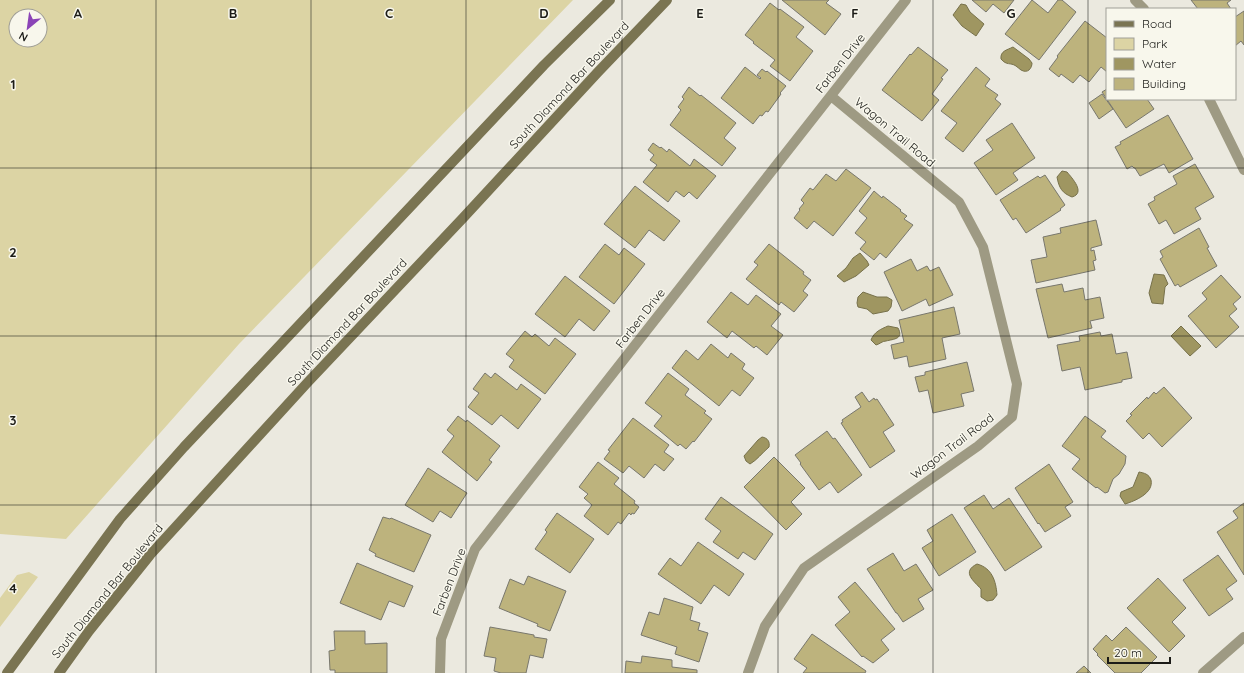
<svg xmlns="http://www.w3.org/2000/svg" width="1244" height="673" font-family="Quicksand,sans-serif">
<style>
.green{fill:#dcd4a4;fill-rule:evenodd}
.water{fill:#9f9661;stroke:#77714b}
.building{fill:#bdb37d;stroke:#78776d}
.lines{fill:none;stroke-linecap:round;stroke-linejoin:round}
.minor{stroke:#9e9a83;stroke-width:10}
.secondary{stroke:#7a7452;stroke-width:10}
.grid{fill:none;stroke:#1b1b17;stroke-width:1;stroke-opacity:0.55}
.labels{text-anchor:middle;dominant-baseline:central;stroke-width:3;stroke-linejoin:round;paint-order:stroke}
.street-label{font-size:12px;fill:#1b1b17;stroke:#f8f7ec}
.grid-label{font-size:13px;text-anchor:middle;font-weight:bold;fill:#1b1b17;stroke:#f8f7ec;stroke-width:3;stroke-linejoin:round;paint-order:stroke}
</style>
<rect width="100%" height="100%" fill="#ebe9df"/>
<!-- green -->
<path class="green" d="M 0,0 L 573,0 L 239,344 L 66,539 L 0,534 ZM 16,16 L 40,16 L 40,40 L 16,40 Z
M 29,572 L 38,577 L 0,627 L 0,598 L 17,575 Z"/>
<!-- water -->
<path class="water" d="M 961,4 L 966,5 L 970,12 L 984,24 L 976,36 L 962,26 L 953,15 Z
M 1013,47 L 1029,59 L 1032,63 C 1032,68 1028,74 1021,70 C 1019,69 1018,67 1016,66 C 1010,62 1007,66 1001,59 C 1000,51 1007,50 1013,47 Z
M 1062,171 L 1067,172 C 1072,178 1086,193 1072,197 C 1062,193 1059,188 1057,177 Z
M 860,253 L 867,261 L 869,265 L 856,276 L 844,282 L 837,276 L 846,268 L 853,258 Z
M 1154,274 L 1164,275 L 1168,284 L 1165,287 L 1163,304 L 1152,303 L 1149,293 Z
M 863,292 L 877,297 L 887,297 L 892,300 L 891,307 L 888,311 L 873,314 L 867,309 L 858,307 L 857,303 L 858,297 Z
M 888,326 L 898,328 C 904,339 894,339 886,341 C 882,341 880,344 876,345 L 871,340 C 874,332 881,329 888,326 Z
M 1181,326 L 1201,346 L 1190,356 L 1171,336 Z
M 762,437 C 768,438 770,442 769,447 C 762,453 757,460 750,464 L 746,461 L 744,456 L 758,440 Z
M 1139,472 C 1144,473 1149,474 1151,480 C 1154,493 1135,501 1125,504 L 1120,496 L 1121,492 L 1133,487 Z
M 977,564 C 992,568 996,581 997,595 L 993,600 L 987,601 L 981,597 L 981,589 C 974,581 961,572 977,564 Z"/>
<!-- building -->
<path class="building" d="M 782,0 L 829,0 L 826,3 L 841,14 L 825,35 Z
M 972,0 L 1014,0 L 1004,13 L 993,4 L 986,12 Z
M 1032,0 L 1048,13 L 1058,0 L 1062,0 L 1076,12 L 1039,60 L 1005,34 Z
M 1191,0 L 1231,0 L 1227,3 L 1231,9 L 1198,9 Z
M 770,3 L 779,10 L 780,9 L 804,27 L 796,37 L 813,51 L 790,81 L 770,66 L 775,60 L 753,43 L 754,42 L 745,35 Z
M 1244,11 L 1244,45 L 1241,41 L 1235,46 L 1235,17 Z
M 1085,21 L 1107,38 L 1107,72 L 1101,67 L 1089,82 L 1080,75 L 1073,83 L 1061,74 L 1059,77 L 1049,69 L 1058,57 L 1057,56 Z
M 918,47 L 948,70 L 941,78 L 943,79 L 932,94 L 939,100 L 922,121 L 882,90 L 910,54 L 911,55 Z
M 745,67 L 760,79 L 761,78 L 757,75 L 762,69 L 766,72 L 767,71 L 786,86 L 780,93 L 781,94 L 768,112 L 766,111 L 762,116 L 760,115 L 753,124 L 721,98 Z
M 976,67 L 990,79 L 985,86 L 998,95 L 995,99 L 1001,104 L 963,152 L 945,138 L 957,123 L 941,111 Z
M 689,87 L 700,96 L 701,95 L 736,123 L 724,138 L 736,148 L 722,166 L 670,125 L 681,110 L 678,107 L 684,99 L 682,97 Z
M 1107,89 L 1107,99 L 1147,99 L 1154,109 L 1126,128 L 1102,92 Z
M 1102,94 L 1113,109 L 1099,119 L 1089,103 Z
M 1168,115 L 1193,159 L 1169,173 L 1164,164 L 1140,176 L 1135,168 L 1134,168 L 1132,166 L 1127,169 L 1115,147 L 1121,144 L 1120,142 Z
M 1012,123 L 1035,158 L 1013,173 L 1018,180 L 996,195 L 974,163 L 993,150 L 986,140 Z
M 653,143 L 660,148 L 661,147 L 667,152 L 669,149 L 690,166 L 694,159 L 716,176 L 697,199 L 689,192 L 684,197 L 676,191 L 668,202 L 643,182 L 657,165 L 650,160 L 654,155 L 648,150 Z
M 1195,164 L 1214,197 L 1195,208 L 1201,219 L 1174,234 L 1166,220 L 1159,224 L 1148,204 L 1155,200 L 1154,197 L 1177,184 L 1173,176 Z
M 846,169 L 871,188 L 833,236 L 814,221 L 807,229 L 794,218 L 800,210 L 799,209 L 804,203 L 801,200 L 810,188 L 813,190 L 826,174 L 836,181 Z
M 1045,175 L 1065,205 L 1060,209 L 1061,210 L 1026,233 L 1016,218 L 1013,220 L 1000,200 L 1038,176 L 1040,178 Z
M 635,186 L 680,221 L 664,241 L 649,230 L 635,248 L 604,224 Z
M 874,191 L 882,198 L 883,196 L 901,210 L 900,211 L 907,216 L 904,219 L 913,225 L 886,258 L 880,253 L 874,260 L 860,249 L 866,242 L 855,233 L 867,218 L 859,211 Z
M 1096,220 L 1102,245 L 1091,248 L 1091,251 L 1094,250 L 1096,260 L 1093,261 L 1095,270 L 1036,283 L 1031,260 L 1047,257 L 1043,237 L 1061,233 L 1060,228 Z
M 1199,228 L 1209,247 L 1207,248 L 1217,266 L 1180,287 L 1178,284 L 1175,286 L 1160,259 L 1163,257 L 1160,251 Z
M 605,244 L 619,255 L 624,248 L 645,264 L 614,304 L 579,277 Z
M 769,244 L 804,272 L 803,274 L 811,280 L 803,291 L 808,295 L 794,312 L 781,302 L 779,305 L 746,279 L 758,265 L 754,262 Z
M 911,259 L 917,271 L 927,266 L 930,271 L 939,267 L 953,295 L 929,306 L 926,299 L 902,311 L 884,272 Z
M 1221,275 L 1241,297 L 1233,304 L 1237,309 L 1229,316 L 1239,327 L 1216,348 L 1188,316 L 1207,299 L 1202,293 Z
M 565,276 L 610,311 L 594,331 L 579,319 L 565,337 L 535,314 Z
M 1062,284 L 1064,292 L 1083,288 L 1085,300 L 1100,297 L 1104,318 L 1090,321 L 1092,328 L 1048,338 L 1036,289 Z
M 731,292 L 748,305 L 756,295 L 781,314 L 771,326 L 783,335 L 767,355 L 756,346 L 754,348 L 732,331 L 727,338 L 707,322 Z
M 954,307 L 960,334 L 942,338 L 946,359 L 909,367 L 907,356 L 894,359 L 891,345 L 904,342 L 899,320 Z
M 525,331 L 532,337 L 535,334 L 549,346 L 555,338 L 576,354 L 545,394 L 509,367 L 514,360 L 506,354 Z
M 1100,332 L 1101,336 L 1112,334 L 1116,354 L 1127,352 L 1132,378 L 1122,380 L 1122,382 L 1085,390 L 1080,367 L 1062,371 L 1057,345 L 1080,341 L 1079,336 Z
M 711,344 L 728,358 L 731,353 L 745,364 L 742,369 L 754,378 L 740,396 L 732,390 L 719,406 L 672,368 L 686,350 L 698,360 Z
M 967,362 L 974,391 L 961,394 L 964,406 L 933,413 L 928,390 L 919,392 L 915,377 L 925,375 L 925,372 Z
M 485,373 L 491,378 L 495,373 L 517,390 L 521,384 L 541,399 L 518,429 L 501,415 L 492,425 L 468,407 L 479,393 L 473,389 Z
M 668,373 L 689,389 L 685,395 L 706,411 L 704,413 L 712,419 L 694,442 L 693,441 L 686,449 L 680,444 L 678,446 L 654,426 L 662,416 L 645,403 Z
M 1164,387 L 1192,418 L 1162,447 L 1149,433 L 1143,439 L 1126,421 L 1132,415 L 1130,414 L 1147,397 L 1148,399 L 1154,392 L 1156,394 Z
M 862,392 L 869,402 L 874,398 L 875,400 L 877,399 L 894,425 L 883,432 L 895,451 L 870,468 L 841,423 L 843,422 L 842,420 L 861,407 L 855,397 Z
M 458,416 L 466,422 L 467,420 L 500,446 L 489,460 L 492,462 L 477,481 L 442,452 L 454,436 L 447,430 Z
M 1085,416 L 1106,431 L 1101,437 L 1126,456 L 1125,464 L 1119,474 L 1113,479 L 1108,492 L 1105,493 L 1097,487 L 1096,488 L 1072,469 L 1080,459 L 1062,446 Z
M 633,418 L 669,445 L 664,452 L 674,459 L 664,471 L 655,464 L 644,478 L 629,466 L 623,473 L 604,459 L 610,451 L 608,450 Z
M 827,431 L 833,439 L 835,438 L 862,475 L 838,493 L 830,482 L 819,490 L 800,464 L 801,463 L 795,455 Z
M 774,457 L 805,488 L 791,502 L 802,514 L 786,530 L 744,487 Z
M 598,462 L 619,478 L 614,484 L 635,501 L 634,503 L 639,507 L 634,514 L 632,513 L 631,515 L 629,513 L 621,524 L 618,522 L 608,535 L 584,516 L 592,505 L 584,498 L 588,494 L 579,487 Z
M 1049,464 L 1073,502 L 1065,507 L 1071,516 L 1045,532 L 1039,523 L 1038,524 L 1015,488 Z
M 428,468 L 467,493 L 451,518 L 440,511 L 433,522 L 405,505 Z
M 984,495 L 993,509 L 1009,498 L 1042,547 L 1005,571 L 964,508 Z
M 721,497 L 773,534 L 755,560 L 743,552 L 738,559 L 713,542 L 721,531 L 705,519 Z
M 1244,503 L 1244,575 L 1217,532 L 1238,518 L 1233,511 Z
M 557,513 L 594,539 L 570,573 L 535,549 L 547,532 L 545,530 Z
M 952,514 L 976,552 L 939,576 L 922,548 L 933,541 L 927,530 Z
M 383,517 L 390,519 L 391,518 L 431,535 L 414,572 L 375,556 L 376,554 L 369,550 Z
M 698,542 L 744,574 L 729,596 L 714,585 L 701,604 L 658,574 L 670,558 L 681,566 Z
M 893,553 L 904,571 L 916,564 L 933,590 L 918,599 L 924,609 L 903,622 L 897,613 L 896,613 L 867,569 Z
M 1218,555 L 1237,581 L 1226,589 L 1233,599 L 1209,616 L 1183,580 Z
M 357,563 L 413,586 L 404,607 L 389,601 L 381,620 L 340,603 Z
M 528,576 L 566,591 L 550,631 L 537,626 L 538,624 L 499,608 L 510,579 L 524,585 Z
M 1158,578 L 1186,608 L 1172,622 L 1185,636 L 1169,652 L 1127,608 Z
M 855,582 L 895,629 L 881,640 L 889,650 L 873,663 L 863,656 L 862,657 L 835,625 L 850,612 L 838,597 Z
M 664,598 L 693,607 L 690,620 L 700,623 L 698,630 L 708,633 L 699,662 L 675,654 L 677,647 L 641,635 L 649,612 L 659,615 Z
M 490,627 L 534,635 L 534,637 L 547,639 L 543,658 L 530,655 L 526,673 L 501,673 L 494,671 L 496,658 L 484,656 Z
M 1126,627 L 1157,657 L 1141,673 L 1115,673 L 1097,655 L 1098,654 L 1093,649 L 1106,635 L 1112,641 Z
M 334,631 L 365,631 L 365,644 L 387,643 L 387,673 L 335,673 L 335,670 L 330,670 L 329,651 L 335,650 Z
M 812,634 L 866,671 L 865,673 L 803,673 L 807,668 L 794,659 Z
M 642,656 L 672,660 L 672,667 L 697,670 L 697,673 L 625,673 L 626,661 L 641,663 Z
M 1084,666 L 1091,673 L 1076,673 Z"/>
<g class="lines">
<!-- minor -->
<path class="minor" d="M 1135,0 L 1144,9
M 1209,99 L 1244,170
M 440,673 L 441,639 L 475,549 L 906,0
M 748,673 L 765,626 L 804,568 L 978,446 L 1012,417 L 1017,384 L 983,247 L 959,202 L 831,96
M 1203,673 L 1244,637"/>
<!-- secondary -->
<path class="secondary" d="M 7,673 L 120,519 L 184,447 L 544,65 L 610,0
M 59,673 L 89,631 L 150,555 L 308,382 L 463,218 L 598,72 L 667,0"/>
</g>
<!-- grid -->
<path class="grid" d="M 156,0 L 156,673M 311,0 L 311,673M 466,0 L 466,673M 622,0 L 622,673M 778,0 L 778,673M 933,0 L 933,673M 1088,0 L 1088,673M 0,168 L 1244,168M 0,336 L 1244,336M 0,505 L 1244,505"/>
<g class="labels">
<!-- street labels -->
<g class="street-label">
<text transform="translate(840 63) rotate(-52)">Farben Drive</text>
<text transform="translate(569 85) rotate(-47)">South Diamond Bar Boulevard</text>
<text transform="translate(895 132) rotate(40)">Wagon Trail Road</text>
<text transform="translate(640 318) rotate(-52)">Farben Drive</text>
<text transform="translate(347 322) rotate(-47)">South Diamond Bar Boulevard</text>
<text transform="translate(952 446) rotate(-37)">Wagon Trail Road</text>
<text transform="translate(449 582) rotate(-69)">Farben Drive</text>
<text transform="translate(107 591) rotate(-51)">South Diamond Bar Boulevard</text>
</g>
</g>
<g class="grid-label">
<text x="78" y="18">A</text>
<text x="233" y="18">B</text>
<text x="389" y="18">C</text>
<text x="544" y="18">D</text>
<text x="700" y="18">E</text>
<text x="855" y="18">F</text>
<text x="1011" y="18">G</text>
<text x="13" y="89">1</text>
<text x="13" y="257">2</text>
<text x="13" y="425">3</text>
<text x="13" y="593">4</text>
</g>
<!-- legend -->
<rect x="1106" y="8" width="130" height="92" fill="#f8f7ec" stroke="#a09f97"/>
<rect x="1114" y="21" width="20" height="6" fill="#7a7452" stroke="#a09f97"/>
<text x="1142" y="28" font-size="12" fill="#1b1b17">Road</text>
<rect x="1114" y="38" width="20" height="12" fill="#dcd4a4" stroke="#a09f97"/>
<text x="1142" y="48" font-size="12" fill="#1b1b17">Park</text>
<rect x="1114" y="58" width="20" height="12" fill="#9f9661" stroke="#a09f97"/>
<text x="1142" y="68" font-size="12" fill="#1b1b17">Water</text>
<rect x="1114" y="78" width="20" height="12" fill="#bdb37d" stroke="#a09f97"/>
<text x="1142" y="88" font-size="12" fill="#1b1b17">Building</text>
<!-- north arrow -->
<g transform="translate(28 28) rotate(209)"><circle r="19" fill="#f8f7ec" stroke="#a09f97"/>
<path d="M0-3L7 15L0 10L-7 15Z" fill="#8b44b7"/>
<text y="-6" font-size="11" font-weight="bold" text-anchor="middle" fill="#1b1b17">N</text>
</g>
<!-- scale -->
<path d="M1108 657v6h62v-6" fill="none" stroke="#1b1b17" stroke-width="2"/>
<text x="1114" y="657" font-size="12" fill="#1b1b17" stroke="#f8f7ec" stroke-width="3" paint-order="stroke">20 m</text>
</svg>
